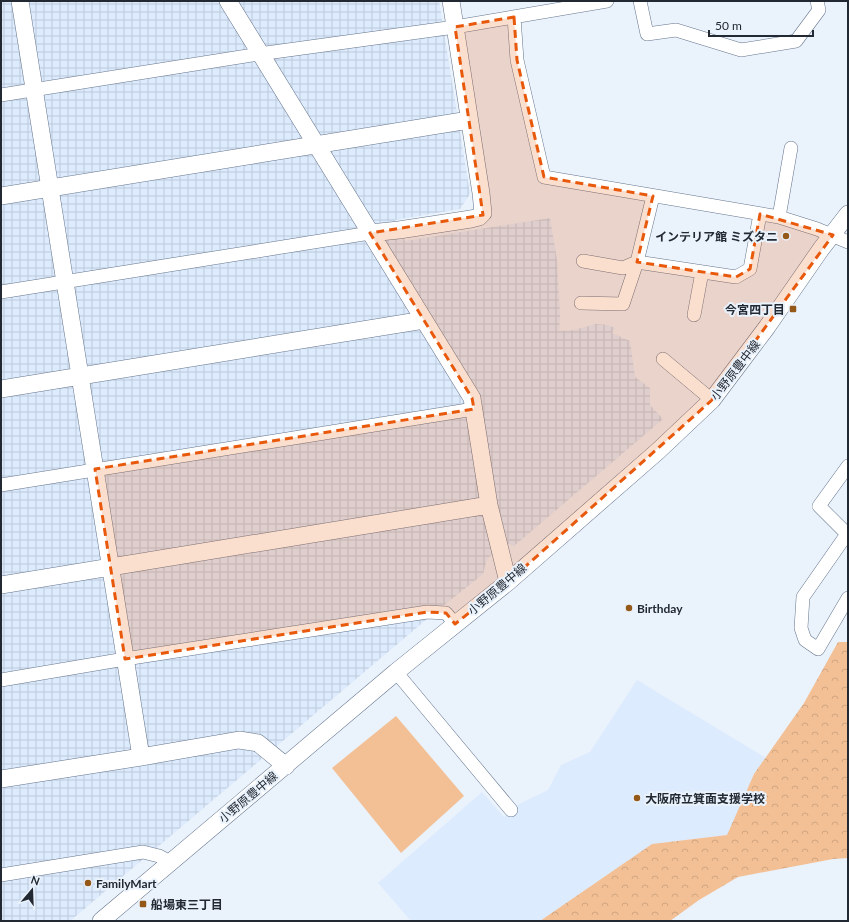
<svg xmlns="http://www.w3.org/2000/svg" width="849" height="922" font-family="Lato,'Noto Sans JP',sans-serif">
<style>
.built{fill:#ddebfe}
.industrial{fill:url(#industrial-grid)}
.green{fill:#f3c095}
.forest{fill:url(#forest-crowns)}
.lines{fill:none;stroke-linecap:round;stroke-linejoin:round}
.minor-casing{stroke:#65758c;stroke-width:14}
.tertiary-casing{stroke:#65758c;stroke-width:18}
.minor{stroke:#fff;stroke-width:13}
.tertiary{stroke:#fff;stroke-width:17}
.marked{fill:#e8590c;fill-opacity:0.2;stroke:#e8590c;stroke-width:3;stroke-dasharray:8 5;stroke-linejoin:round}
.poi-dot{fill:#945819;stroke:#eaf2fc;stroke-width:1.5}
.labels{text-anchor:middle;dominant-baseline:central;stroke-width:4;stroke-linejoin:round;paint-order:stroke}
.poi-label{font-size:12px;font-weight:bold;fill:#222932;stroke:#eaf2fc;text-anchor:start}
.street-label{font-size:12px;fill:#222932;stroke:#eaf2fc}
</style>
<defs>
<pattern id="industrial-grid" width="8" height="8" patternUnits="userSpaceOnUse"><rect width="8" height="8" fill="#ddebfe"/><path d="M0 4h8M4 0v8" fill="none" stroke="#bdcada"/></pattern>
<pattern id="forest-crowns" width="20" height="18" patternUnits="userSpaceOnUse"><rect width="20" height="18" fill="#f3c095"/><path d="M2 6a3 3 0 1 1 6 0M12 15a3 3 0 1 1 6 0" fill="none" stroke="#d0a581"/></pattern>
</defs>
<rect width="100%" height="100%" fill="#eaf2fc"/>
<!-- built -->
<path class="built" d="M 637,680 L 766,758 L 754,774 L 727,835 L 652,844 L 540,921 L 411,921 L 378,883 L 482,792 L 504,817 L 517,805 L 548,790 L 561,765 L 590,752 Z"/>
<!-- industrial -->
<path class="industrial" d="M 1,1 L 439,1 L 470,194 L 460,209 L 395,220 L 405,241 L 550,218 L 557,260 L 560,315 L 559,331 L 574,330 L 596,324 L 608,325 L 615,328 L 612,333 L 630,341 L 635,377 L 650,388 L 650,405 L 663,419 L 514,546 L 505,543 L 487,559 L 483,574 L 427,619 L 70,921 L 1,921 Z"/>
<!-- green -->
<path class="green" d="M 396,716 L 464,796 L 401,853 L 332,768 Z"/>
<!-- forest -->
<path class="forest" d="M 838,642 L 848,642 L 848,858 L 833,859 L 738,877 L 699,900 L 670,921 L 540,921 L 652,844 L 727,835 L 754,774 L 804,703 Z"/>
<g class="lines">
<defs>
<path id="minor" d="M 640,1 L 647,34 L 676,30 L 741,50 L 796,41 L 819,10 L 817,1
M 514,17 L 517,60 L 544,177 L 779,217 L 817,229 L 848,242
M 1,95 L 259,54 L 455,27 L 607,1
M 779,217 L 791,148
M 583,261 L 623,268 L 637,262 L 736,277 L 750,269 L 760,214
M 1,292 L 370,233
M 581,303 L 623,304 L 637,262 L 653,196
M 694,315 L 702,272
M 663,359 L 712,400
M 848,466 L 819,506 L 848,535
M 1,485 L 474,409
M 847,534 L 803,597 L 801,628 L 805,640 L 818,649 L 848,598
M 396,672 L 511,810
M 1,680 L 125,659 L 427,612 L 446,613 L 455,624
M 1,875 L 143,852 L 159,856 L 170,862"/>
<path id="tertiary" d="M 20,1 L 141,757
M 228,1 L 472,398 L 489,505 L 508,582
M 1,196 L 469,120
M 370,233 L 399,230 L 471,219 L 479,217 L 483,213 L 481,193 L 451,1
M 1,389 L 424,320
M 1,585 L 489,505
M 1,779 L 141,757 L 239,740 L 258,743 L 286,766
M 101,921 L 396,672 L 508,582 L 658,451 L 712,400 L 767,327 L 821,249 L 848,214"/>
</defs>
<!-- minor casing -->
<use href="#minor" class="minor-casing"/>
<!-- tertiary casing -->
<use href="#tertiary" class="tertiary-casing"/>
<!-- minor -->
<use href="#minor" class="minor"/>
<!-- tertiary -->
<use href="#tertiary" class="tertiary"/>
</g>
<!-- marked area -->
<path class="marked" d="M 514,17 L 517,60 L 544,177 L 653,196 L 637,262 L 736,277 L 750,269 L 760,214 L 833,235 L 712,400 L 508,582 L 455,624 L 446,613 L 427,612 L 125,659 L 95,469 L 474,409 L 472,398 L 370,233 L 483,215 L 455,27 Z"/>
<!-- markers -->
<g class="poi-dot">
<circle cx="786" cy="236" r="4"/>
<rect x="789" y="305" width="8" height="8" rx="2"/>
<circle cx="629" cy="608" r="4"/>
<circle cx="637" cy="798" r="4"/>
<circle cx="88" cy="883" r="4"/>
<rect x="139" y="900" width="8" height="8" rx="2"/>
</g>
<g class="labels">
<!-- poi labels -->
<g class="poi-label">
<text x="778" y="236" text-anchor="end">インテリア館 ミズタニ</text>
<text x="785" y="309" text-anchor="end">今宮四丁目</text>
<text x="637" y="608">Birthday</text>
<text x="645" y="798">大阪府立箕面支援学校</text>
<text x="96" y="883">FamilyMart</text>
<text x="151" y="904">船場東三丁目</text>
</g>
<!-- street labels -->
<g class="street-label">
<text transform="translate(735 370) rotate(-52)">小野原豊中線</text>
<text transform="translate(497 589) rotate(-40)">小野原豊中線</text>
<text transform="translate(248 797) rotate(-40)">小野原豊中線</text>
</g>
</g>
<!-- border -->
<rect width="849" height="922" fill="none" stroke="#222932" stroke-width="4"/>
<!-- north arrow -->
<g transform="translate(32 890) rotate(19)" stroke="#eaf2fc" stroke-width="3" paint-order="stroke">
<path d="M0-3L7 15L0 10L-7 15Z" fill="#222932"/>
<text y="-6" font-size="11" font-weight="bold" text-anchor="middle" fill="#222932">N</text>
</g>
<!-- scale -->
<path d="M709 30v6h104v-6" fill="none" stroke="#222932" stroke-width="2"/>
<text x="715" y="30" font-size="12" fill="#222932" stroke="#eaf2fc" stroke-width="3" paint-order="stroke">50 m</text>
</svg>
